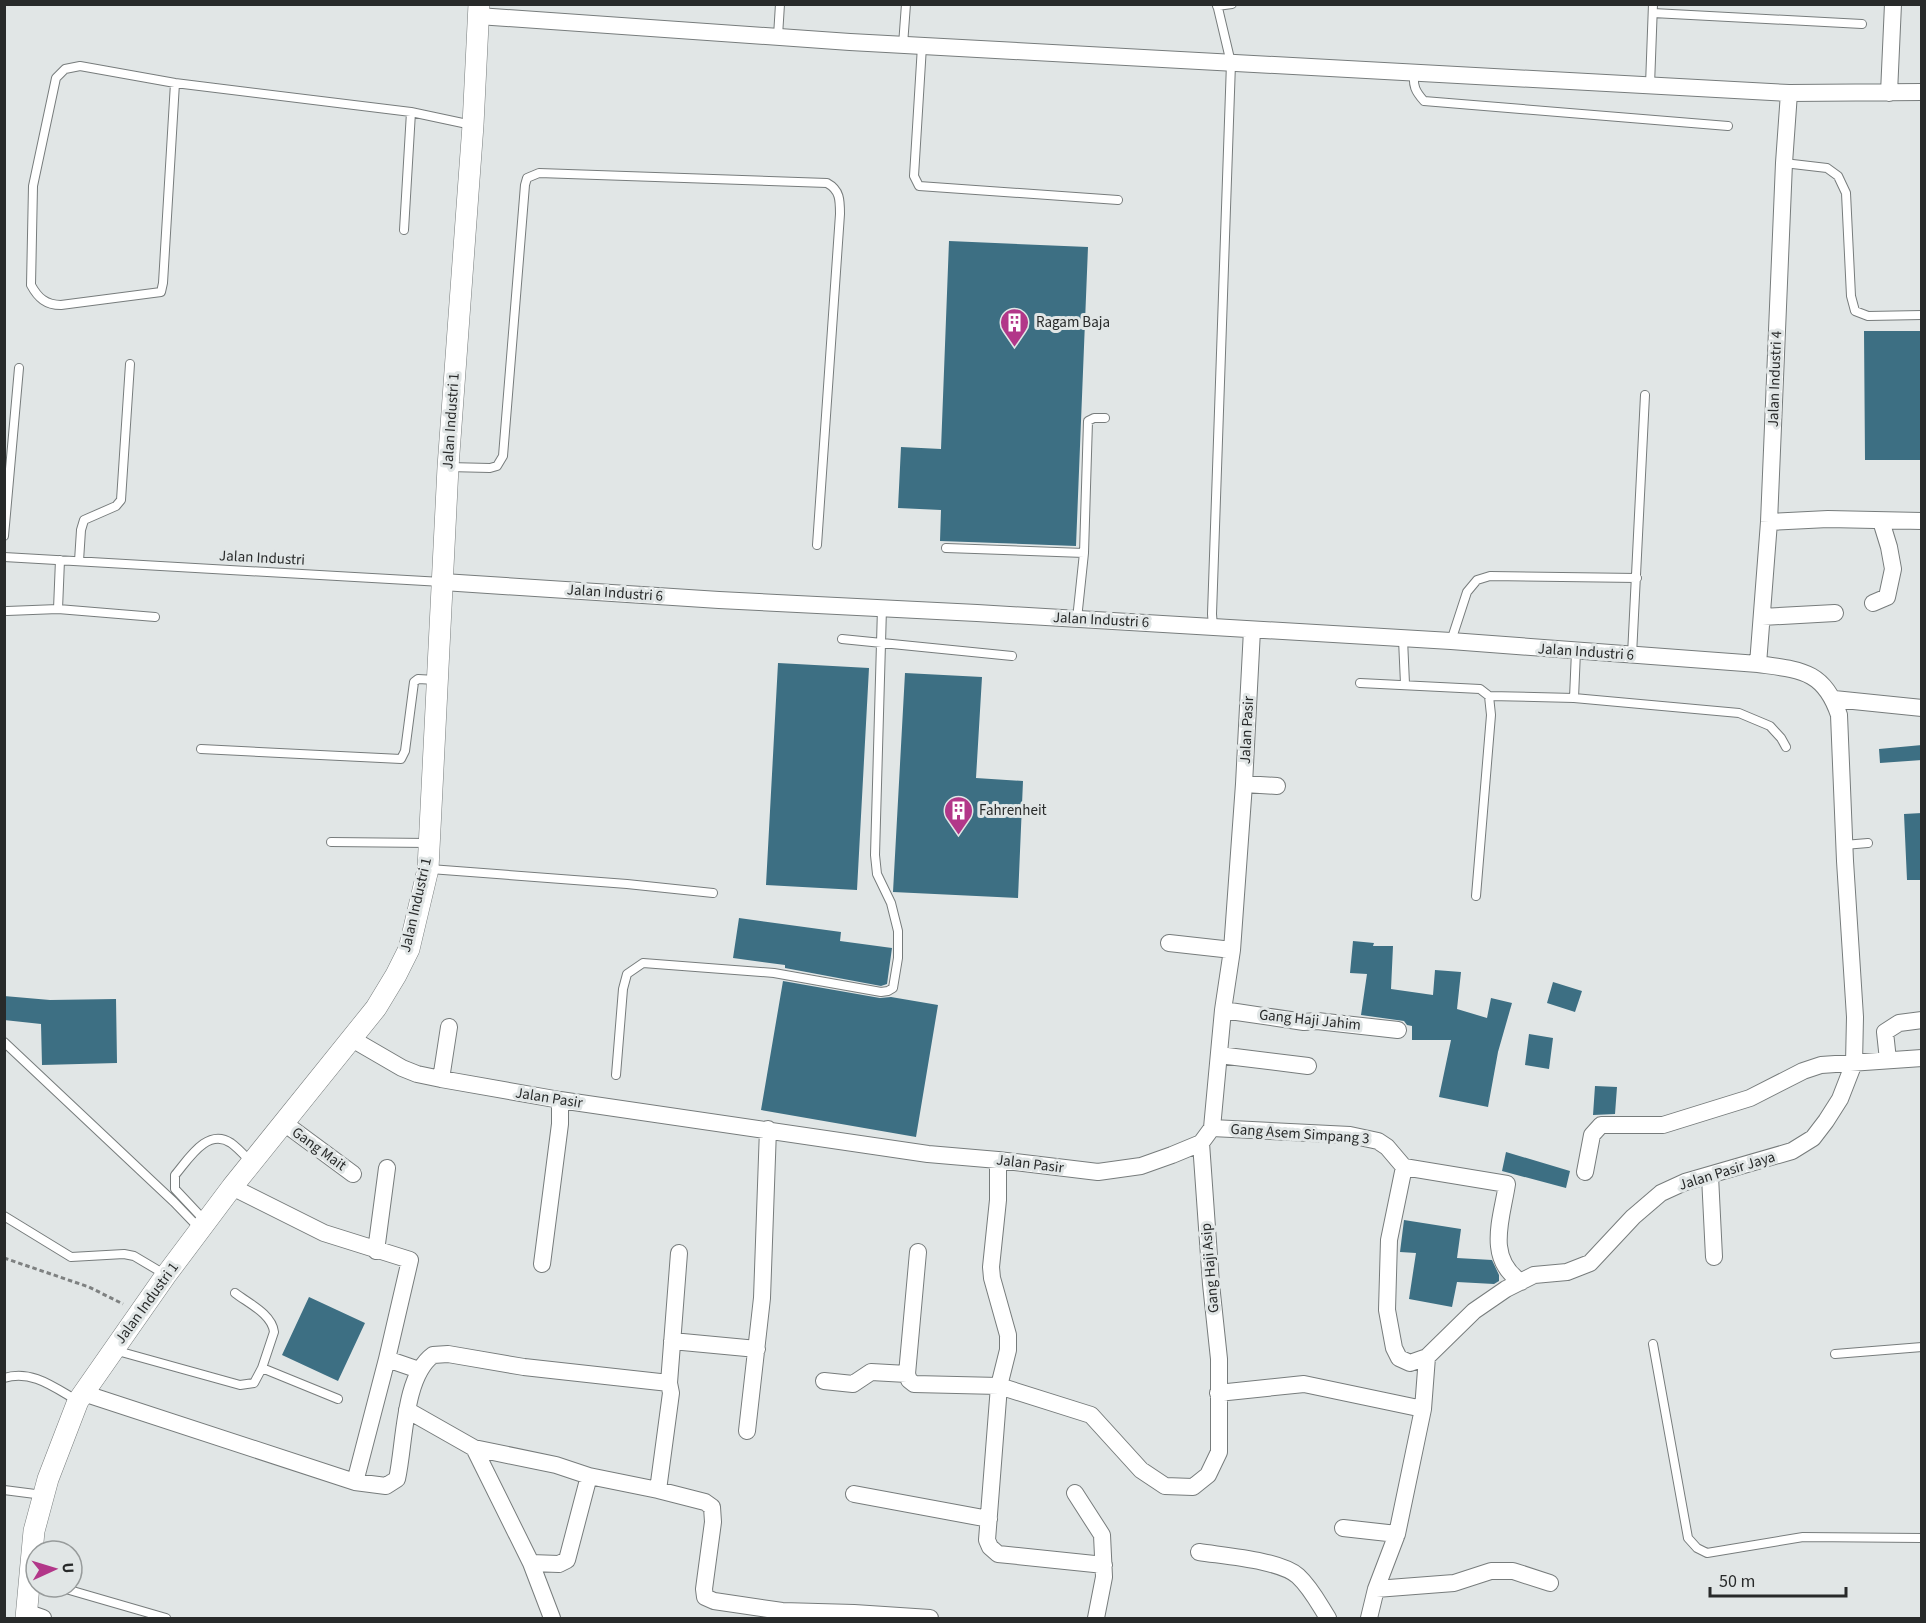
<svg xmlns="http://www.w3.org/2000/svg" width="1926" height="1623" font-family="'Source Sans 3',sans-serif">
<style>
.building{fill:#3d6f83}
.lines{fill:none;stroke-linecap:round;stroke-linejoin:round}
.service-casing{stroke:#777c7c;stroke-width:10}
.minor-casing{stroke:#777c7c;stroke-width:18}
.tertiary-casing{stroke:#777c7c;stroke-width:22}
.path{stroke:#7e8181;stroke-width:3;stroke-dasharray:4.5 3;stroke-linecap:butt}
.service{stroke:#fff;stroke-width:8}
.minor{stroke:#fff;stroke-width:16}
.tertiary{stroke:#fff;stroke-width:21}
.labels{text-anchor:middle;dominant-baseline:central;stroke-width:6;stroke-linejoin:round;paint-order:stroke}
.poi-label{font-size:15px;fill:#282a2a;stroke:#e1e6e6;text-anchor:start}
.street-label{font-size:15px;fill:#282a2a;stroke:#e1e6e6}
</style>
<rect width="100%" height="100%" fill="#e1e6e6"/>
<!-- building -->
<path class="building" d="M 949,241 L 1088,247 L 1076,546 L 940,541 L 941,510 L 898,508 L 901,447 L 941,449 Z
M 1864,331 L 1922,331 L 1922,460 L 1865,460 Z
M 778,663 L 869,668 L 857,890 L 766,885 Z
M 905,673 L 982,677 L 976,778 L 1023,781 L 1018,898 L 893,892 Z
M 1922,745 L 1922,760 L 1880,763 L 1879,749 Z
M 1922,813 L 1922,880 L 1907,880 L 1904,814 Z
M 739,918 L 841,932 L 840,941 L 892,948 L 887,984 L 881,986 L 785,968 L 785,965 L 733,958 Z
M 1353,941 L 1374,943 L 1373,946 L 1393,946 L 1391,989 L 1433,995 L 1435,970 L 1461,972 L 1457,1009 L 1487,1018 L 1491,998 L 1512,1003 L 1498,1052 L 1488,1107 L 1439,1097 L 1451,1040 L 1412,1040 L 1412,1026 L 1407,1025 L 1404,1021 L 1361,1015 L 1367,974 L 1350,973 Z
M 783,981 L 880,998 L 891,997 L 938,1005 L 916,1137 L 761,1110 Z
M 1553,982 L 1582,991 L 1575,1012 L 1547,1003 Z
M 4,996 L 50,1000 L 116,999 L 117,1063 L 42,1065 L 41,1024 L 4,1020 Z
M 1529,1034 L 1553,1038 L 1549,1069 L 1525,1065 Z
M 1595,1086 L 1617,1087 L 1615,1114 L 1593,1115 Z
M 1506,1152 L 1570,1171 L 1566,1188 L 1502,1171 Z
M 1404,1220 L 1461,1229 L 1457,1258 L 1492,1260 L 1499,1275 L 1499,1281 L 1494,1284 L 1457,1282 L 1452,1307 L 1409,1299 L 1416,1253 L 1400,1252 Z
M 309,1297 L 365,1323 L 338,1381 L 282,1355 Z"/>
<g class="lines">
<defs>
<path id="service" d="M 1217,6 L 1232,4
M 1653,13 L 1862,24
M 778,36 L 780,4
M 903,45 L 906,4
M 922,46 L 914,176 L 919,186 L 1118,200
M 1414,73 C 1413,86 1415,91 1424,101 L 1728,126
M 175,83 L 163,283 L 161,292 L 61,305 C 46,305 38,298 31,285 L 33,186 L 56,78 L 65,69 L 80,66 L 175,83 L 411,112 L 472,125
M 1650,85 L 1653,4
M 1784,163 L 1827,168 L 1838,176 L 1846,193 L 1851,296 L 1855,311 L 1868,316 L 1922,315
M 404,230 L 411,112
M 448,467 L 490,468 L 497,466 L 503,456 L 525,185 L 527,178 L 539,173 L 827,183 C 840,190 840,200 840,214 L 817,545
M 4,536 L 19,368
M 946,548 L 1084,553
M 4,557 L 442,582
M 79,561 L 81,530 L 84,520 L 116,506 L 121,500 L 130,364
M 58,609 L 60,560
M 7,611 L 58,609 L 155,617
M 1077,619 L 1084,553 L 1088,421 L 1094,418 L 1105,418
M 1213,627 L 1212,614 L 1231,63 L 1217,4
M 842,639 L 1012,656
M 1403,639 L 1405,684
M 1451,641 L 1467,592 L 1477,580 L 1490,576 L 1637,578
M 1632,655 L 1645,395
M 1360,683 L 1480,689 L 1489,696 L 1491,715 L 1476,896
M 1489,696 L 1574,698 L 1739,713 L 1770,726 L 1781,738 L 1786,747
M 1574,698 L 1576,651
M 201,749 L 401,759 L 405,751 L 414,682 L 418,679 L 436,680
M 331,842 L 429,843
M 1844,845 L 1868,843
M 430,869 L 627,884 L 713,893
M 4,1042 L 174,1202 L 200,1229
M 616,1075 L 623,989 L 627,974 L 643,963 L 774,973 L 881,992 L 888,991 L 893,988 L 898,958 L 898,931 L 891,903 L 877,874 L 875,855 L 882,608
M 4,1216 L 71,1257 L 124,1254 L 134,1256 L 166,1275
M 206,1222 L 175,1189 L 175,1175 C 188,1160 207,1127 231,1143 C 238,1148 245,1156 252,1163
M 1653,1344 L 1688,1538 L 1697,1548 L 1707,1553 L 1803,1537 L 1922,1538
M 114,1350 L 240,1385 L 254,1383 L 262,1368 L 274,1332 C 272,1314 248,1303 235,1293
M 1835,1354 L 1922,1347
M 262,1368 L 338,1399
M 4,1378 C 32,1369 55,1388 78,1401
M 4,1490 L 43,1495
M 59,1587 L 166,1618"/>
<path id="minor" d="M 478,16 L 850,42 L 1789,93 L 1922,92
M 1889,93 L 1893,4
M 1769,522 L 1828,519 L 1922,521
M 443,582 L 719,600 L 977,613 L 1451,641 L 1758,664 C 1800,670 1824,670 1839,715 L 1845,861 L 1855,1017 L 1854,1063 L 1840,1099 L 1826,1121 L 1813,1138 L 1792,1151 L 1685,1182 L 1661,1193 L 1633,1217 L 1590,1263 L 1567,1272 L 1534,1275 L 1506,1289 L 1474,1311 L 1427,1357 L 1423,1409 L 1397,1534 L 1376,1589 L 1369,1618
M 1873,603 L 1887,597 L 1893,569 L 1889,547 L 1881,521
M 1762,617 L 1835,613
M 1758,664 L 1769,522 L 1784,163 L 1789,93
M 1834,699 L 1922,708
M 1244,784 L 1277,786
M 1169,943 L 1232,950
M 1223,1010 L 1304,1022 L 1317,1021 L 1398,1030
M 352,1039 L 402,1068 L 417,1074 L 441,1079 L 560,1100 L 928,1154 L 998,1160 L 1098,1172 L 1141,1166 L 1172,1155 L 1201,1143 L 1212,1128 L 1223,1010 L 1232,950 L 1244,784 L 1252,630
M 1219,1055 L 1308,1066
M 1888,1060 L 1885,1032 L 1899,1023 L 1922,1020
M 441,1079 L 449,1027
M 284,1123 L 353,1174
M 1212,1128 L 1350,1135 L 1378,1141 L 1387,1147 L 1404,1167 L 1389,1240 L 1387,1310 L 1394,1348 L 1399,1358 L 1410,1363 L 1427,1357
M 998,1160 L 998,1200 L 991,1267 L 992,1278 L 1008,1335 L 1008,1350 L 999,1386 L 987,1540 L 990,1547 L 998,1554 L 1104,1565
M 1404,1167 L 1507,1184 C 1502,1218 1485,1258 1521,1282
M 1585,1172 L 1592,1135 L 1601,1125 L 1663,1125 L 1750,1098 L 1803,1071 L 1821,1065 L 1922,1058
M 1710,1176 L 1714,1257
M 232,1187 L 324,1233 L 410,1260 L 387,1359 L 419,1370
M 376,1251 L 387,1168
M 918,1252 L 907,1374 L 909,1380 L 914,1384 L 999,1386 L 1091,1415 L 1141,1470 L 1165,1486 L 1193,1487 L 1208,1475 L 1219,1452 L 1219,1359 L 1211,1284 L 1201,1143
M 679,1253 L 669,1383 L 671,1393 L 658,1490 L 705,1502 L 712,1507 L 713,1522 L 704,1589 L 705,1597 L 714,1601 L 782,1611 L 854,1613 L 930,1618
M 542,1264 L 560,1124 L 560,1100
M 672,1341 L 757,1349
M 824,1381 L 853,1384 L 871,1372 L 907,1374
M 83,1393 L 355,1482 L 386,1486 L 397,1479 C 405,1444 403,1377 433,1355 L 448,1354 L 524,1367 L 669,1383
M 1218,1393 L 1304,1384 L 1423,1409
M 407,1410 L 474,1448 L 531,1563 L 552,1618
M 747,1431 L 762,1298 L 768,1129
M 474,1448 L 556,1465 L 589,1476
M 355,1482 L 387,1359
M 1075,1493 L 1102,1535 L 1104,1577 L 1096,1618
M 854,1494 L 989,1519
M 1343,1528 L 1397,1534
M 1199,1552 C 1224,1556 1280,1560 1298,1576 C 1311,1588 1319,1604 1328,1618
M 531,1563 L 559,1564 L 567,1560 L 589,1476 L 658,1490
M 1376,1589 L 1454,1583 L 1491,1571 L 1513,1571 L 1550,1583
M 26,1612 L 43,1618"/>
<path id="tertiary" d="M 26,1618 L 34,1531 L 48,1479 L 78,1401 L 166,1275 L 232,1187 L 376,1008 L 396,975 L 409,949 L 428,869 L 448,467 L 473,125 L 479,4"/>
</defs>
<!-- service casing -->
<use href="#service" class="service-casing"/>
<!-- minor casing -->
<use href="#minor" class="minor-casing"/>
<!-- tertiary casing -->
<use href="#tertiary" class="tertiary-casing"/>
<!-- path -->
<path class="path" d="M 4,1258 L 89,1287 L 123,1304"/>
<!-- service -->
<use href="#service" class="service"/>
<!-- minor -->
<use href="#minor" class="minor"/>
<!-- tertiary -->
<use href="#tertiary" class="tertiary"/>
</g>
<!-- icons -->
<defs>
<symbol id="building-pin" viewBox="-11 -11 22 30"><path d="M0 17L-7.5 6A9.5 9.5 0 1 1 7.5 6Z" fill="#b23789" stroke="#e1e6e6"/><path d="M-4-6H4V6H1V3H-1V6H-4ZM-2.5-4.3h1.7v1.8h-1.7ZM.8-4.3h1.7v1.8H.8ZM-2.5-1h1.7V.8h-1.7ZM.8-1h1.7V.8H.8Z" fill="#fff"/></symbol>
</defs>
<g fill-rule="evenodd">
<use href="#building-pin" x="998" y="306" width="33" height="45"/>
<use href="#building-pin" x="942" y="794" width="33" height="45"/>
</g>
<g class="labels">
<!-- poi labels -->
<g class="poi-label">
<text x="1036" y="322">Ragam Baja</text>
<text x="979" y="810">Fahrenheit</text>
</g>
<!-- street labels -->
<g class="street-label">
<text transform="translate(1775 379) rotate(-88)">Jalan Industri 4</text>
<text transform="translate(451 421) rotate(-86)">Jalan Industri 1</text>
<text transform="translate(262 558) rotate(3)">Jalan Industri</text>
<text transform="translate(615 593) rotate(4)">Jalan Industri 6</text>
<text transform="translate(1101 620) rotate(3)">Jalan Industri 6</text>
<text transform="translate(1586 652) rotate(4)">Jalan Industri 6</text>
<text transform="translate(1247 730) rotate(-87)">Jalan Pasir</text>
<text transform="translate(416 905) rotate(-77)">Jalan Industri 1</text>
<text transform="translate(1310 1020) rotate(6)">Gang Haji Jahim</text>
<text transform="translate(549 1098) rotate(9)">Jalan Pasir</text>
<text transform="translate(1300 1134) rotate(4)">Gang Asem Simpang 3</text>
<text transform="translate(319 1149) rotate(36)">Gang Mait</text>
<text transform="translate(1030 1164) rotate(7)">Jalan Pasir</text>
<text transform="translate(1727 1171) rotate(-17)">Jalan Pasir Jaya</text>
<text transform="translate(1210 1268) rotate(-95)">Gang Haji Asip</text>
<text transform="translate(147 1303) rotate(-54)">Jalan Industri 1</text>
</g>
</g>
<!-- border -->
<rect width="1926" height="1623" fill="none" stroke="#282a2a" stroke-width="12"/>
<!-- north arrow -->
<g transform="translate(54 1569) rotate(86)"><circle r="28" fill="#e1e6e6" stroke="#979b9b" stroke-width="1.5"/>
<path d="M0-4.5L10 22L0 15L-10 22Z" fill="#b23789"/>
<text y="-9" font-size="16" font-weight="bold" text-anchor="middle" fill="#282a2a">U</text>
</g>
<!-- scale -->
<path d="M1710 1587v9h136v-9" fill="none" stroke="#282a2a" stroke-width="3"/>
<text x="1719" y="1587" font-size="18" fill="#282a2a" stroke="#e1e6e6" stroke-width="4.5" paint-order="stroke">50 m</text>
</svg>
